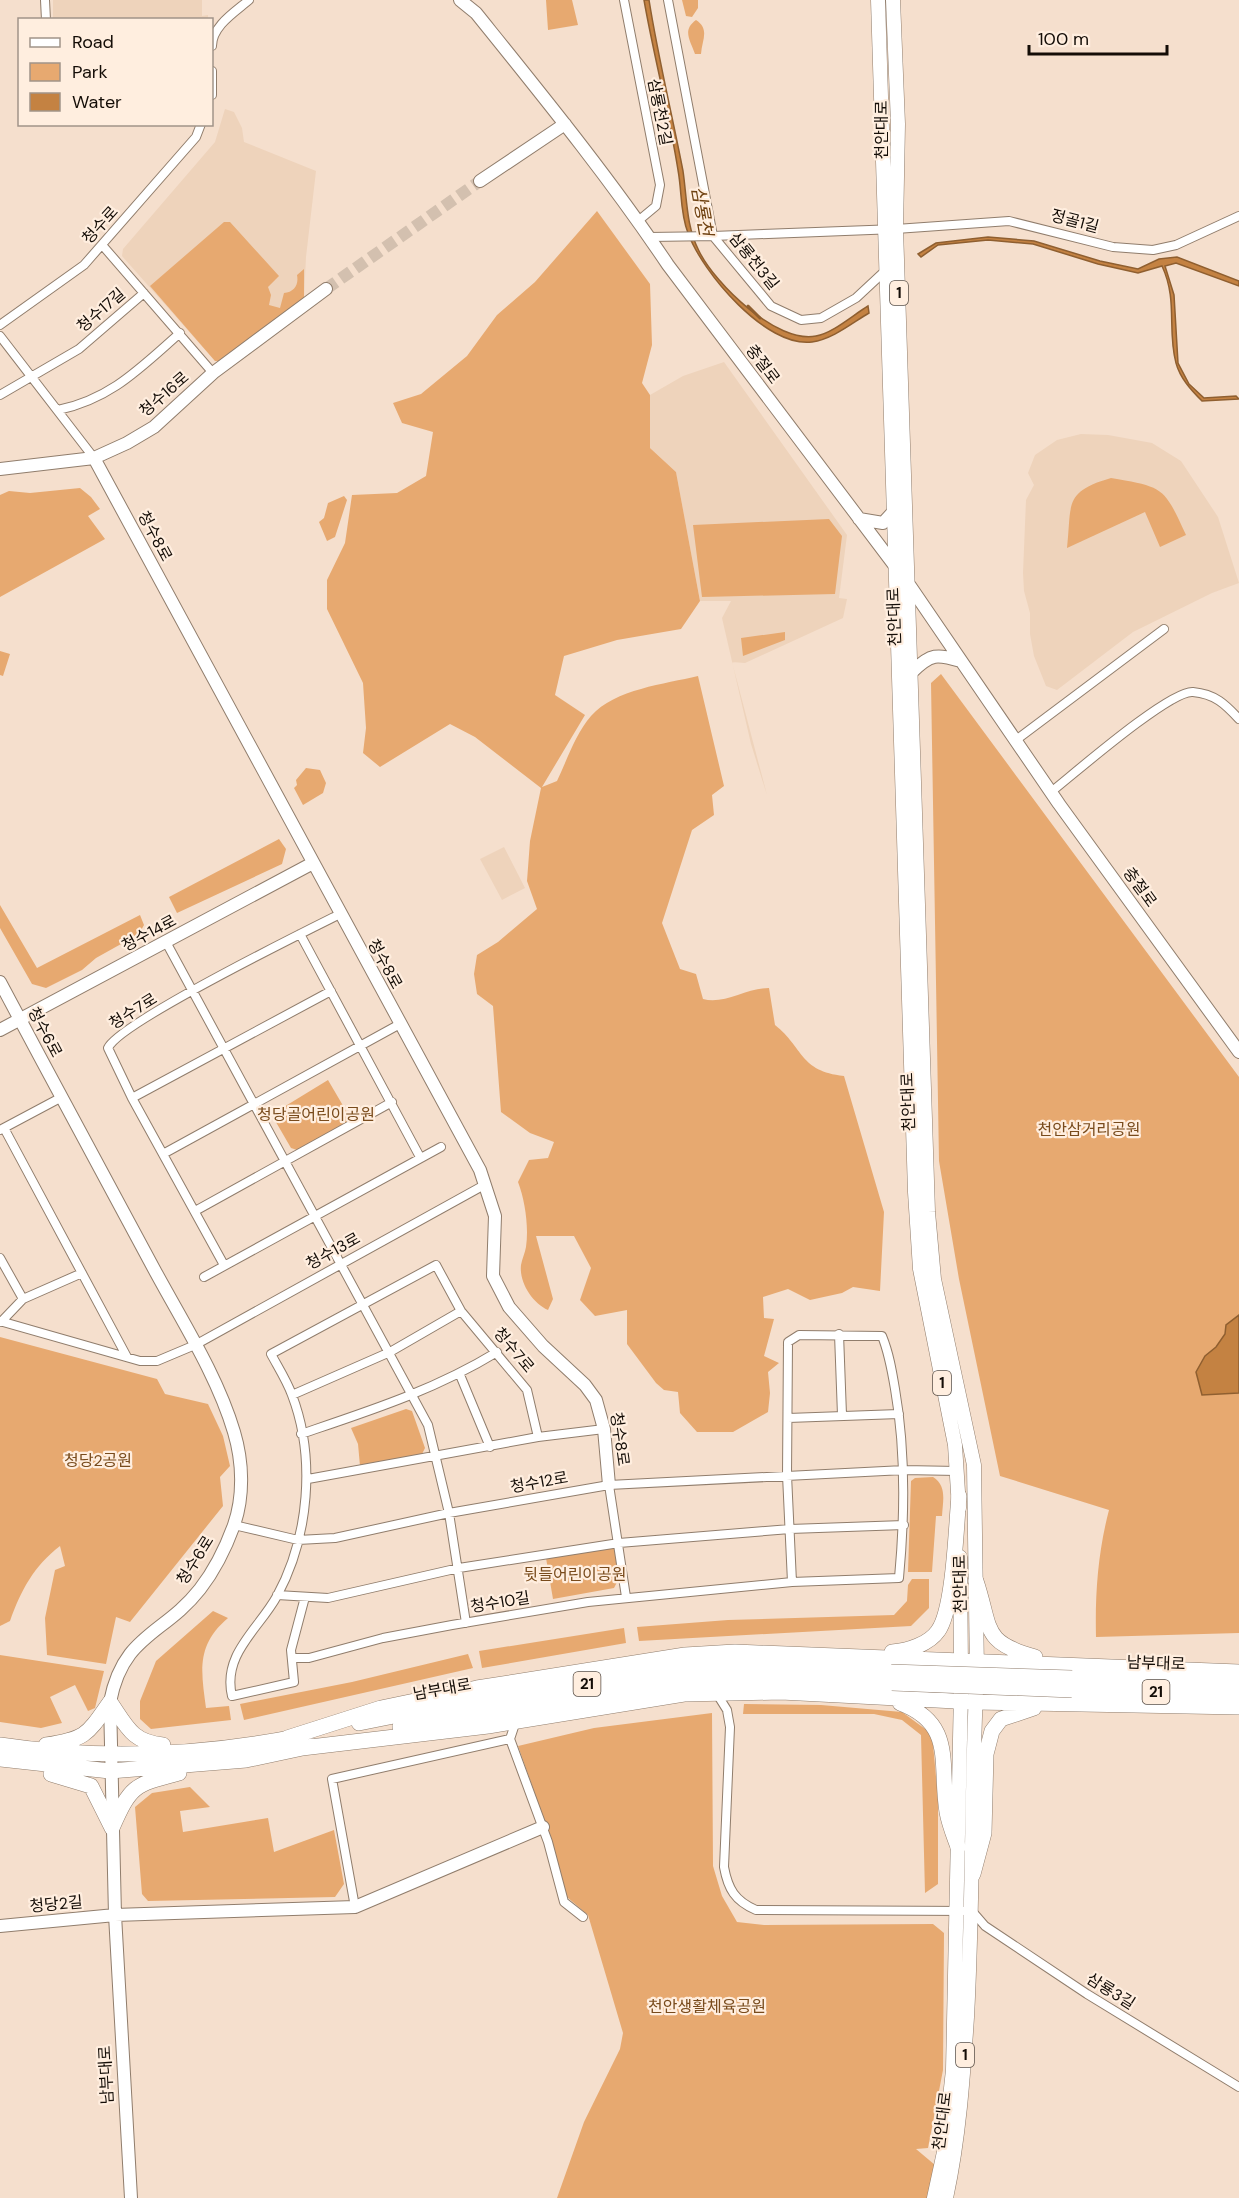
<svg xmlns="http://www.w3.org/2000/svg" width="1239" height="2198" font-family="'DM Sans','Noto Sans KR',sans-serif">
<style>
.built{fill:#eed3bb}
.green{fill:#e7a970}
.water{fill:#c48242;stroke:#8f5f30;stroke-width:1.5}
.lines{fill:none;stroke-linecap:round;stroke-linejoin:round}
.stream{stroke:#8f5f30;stroke-width:3}
.secondary-tunnel{stroke:#d3c0af;stroke-width:12;stroke-dasharray:12 6;stroke-linecap:butt}
.street-casing{stroke:#907d6c;stroke-width:10}
.secondary-casing{stroke:#907d6c;stroke-width:14}
.primary-casing{stroke:#907d6c;stroke-width:15}
.highway-casing{stroke:#907d6c;stroke-width:16}
.street{stroke:#fff;stroke-width:8}
.secondary{stroke:#fff;stroke-width:12}
.primary{stroke:#fff;stroke-width:14}
.highway{stroke:#fff;stroke-width:15}
.highway-bridge-casing{stroke:#907d6c;stroke-width:16;stroke-linecap:butt}
.highway-bridge{stroke:#fff;stroke-width:15}
.labels{text-anchor:middle;dominant-baseline:central;stroke-width:4.5;stroke-linejoin:round;paint-order:stroke}
.shield{fill:#ffeedf;stroke:#5a5048;stroke-width:1.5}
.shield-label{font-size:15px;font-weight:bold;fill:#140d07}
.street-label{font-size:16px;fill:#140d07;stroke:#ffeedf}
.park-label{font-size:16px;fill:#794b1c;stroke:#ffeedf}
.water-label{font-size:18px;font-style:italic;fill:#6f4212;stroke:#ffeedf}
</style>
<rect width="100%" height="100%" fill="#f5dfcd"/>
<!-- built -->
<path class="built" d="M 53,0 L 202,0 L 202,16 L 208,15 L 208,19 L 53,19 Z
M 225,109 L 234,112 L 242,128 L 244,142 L 316,171 L 306,257 L 304,298 L 215,361 L 122,256 L 123,249 L 215,142 Z
M 724,362 L 847,535 L 839,598 L 847,599 L 843,618 L 745,663 L 732,662 L 767,795 L 751,744 L 722,618 L 731,601 L 700,601 L 676,472 L 650,448 L 650,395 L 683,376 Z
M 1081,434 L 1108,435 L 1152,443 L 1181,461 L 1218,517 L 1239,583 L 1212,593 L 1133,632 L 1057,690 L 1046,686 L 1034,656 L 1030,634 L 1030,613 L 1024,591 L 1023,573 L 1026,500 L 1034,485 L 1028,473 L 1035,455 L 1057,440 Z
M 504,847 L 525,888 L 502,900 L 480,859 Z"/>
<!-- green -->
<path class="green" d="M 546,0 L 572,0 L 578,25 L 548,30 Z
M 682,0 L 698,0 L 698,8 L 692,17 L 686,16 Z
M 696,20 C 710,29 702,40 701,54 L 695,54 C 690,40 682,30 696,20 Z
M 597,211 L 650,284 L 652,345 L 642,383 L 650,395 L 650,448 L 676,472 L 700,601 L 681,629 L 617,640 L 564,656 L 555,695 L 585,715 L 542,787 L 557,781 C 567,760 576,733 591,716 C 615,689 665,684 698,676 L 724,786 L 712,795 L 714,815 L 692,830 L 662,923 L 680,969 L 696,974 L 703,999 C 724,1005 746,988 769,988 L 775,1025 C 804,1048 799,1071 844,1076 L 884,1212 L 880,1291 L 853,1287 L 842,1293 L 810,1300 L 788,1289 L 763,1297 L 764,1318 L 774,1319 L 764,1356 L 779,1363 L 768,1372 L 770,1393 L 768,1412 L 733,1432 L 697,1432 L 680,1413 L 678,1392 L 664,1390 L 656,1383 L 627,1344 L 627,1310 L 595,1316 L 580,1300 L 591,1268 L 574,1236 L 536,1236 L 553,1299 L 548,1310 C 532,1303 519,1282 521,1265 C 522,1259 525,1253 526,1247 C 529,1227 525,1200 518,1182 L 529,1160 L 548,1158 L 554,1142 L 530,1133 L 501,1112 L 493,1006 L 477,994 L 474,974 L 477,955 L 498,942 L 537,909 L 527,881 L 530,841 L 541,788 L 475,737 L 450,724 L 380,767 L 363,753 L 366,728 L 363,683 L 327,609 L 327,580 L 345,543 L 352,495 L 397,493 L 426,476 L 433,432 L 402,423 L 393,403 L 421,394 L 467,356 L 497,315 L 535,282 Z
M 224,222 L 230,222 L 279,276 L 268,287 L 271,295 L 269,305 L 280,308 L 284,293 C 294,292 299,285 297,275 L 304,269 L 304,298 L 223,361 L 215,361 L 150,286 Z
M 1111,478 C 1164,487 1164,487 1186,535 L 1160,547 L 1145,512 L 1067,548 C 1072,504 1063,492 1111,478 Z
M 80,488 L 91,497 L 100,509 L 88,516 L 105,539 L 0,597 L 0,495 L 9,491 L 30,493 Z
M 344,496 L 347,500 L 335,537 L 327,541 L 319,522 L 324,518 L 328,503 Z
M 829,519 L 842,536 L 835,594 L 702,597 L 693,525 Z
M 785,632 L 785,640 L 743,656 L 741,638 Z
M 0,651 L 10,654 L 3,676 L 0,675 Z
M 941,674 L 1239,1077 L 1239,1633 L 1096,1637 C 1095,1593 1098,1552 1109,1510 L 1000,1476 L 959,1279 L 939,1161 L 931,683 Z
M 306,768 L 320,770 L 326,783 L 323,793 L 303,805 L 294,788 L 297,785 L 296,780 Z
M 279,839 L 286,849 L 282,864 L 177,913 L 169,897 Z
M 0,905 L 37,968 L 140,915 L 144,925 L 139,934 L 96,958 L 82,970 L 46,988 L 32,984 L 0,928 Z
M 328,1080 L 352,1121 L 297,1150 L 291,1148 L 273,1117 L 274,1113 Z
M 0,1337 L 157,1379 L 165,1394 L 208,1404 L 223,1436 L 230,1466 L 220,1477 L 223,1506 L 130,1622 L 116,1617 L 106,1664 L 47,1655 L 45,1618 L 55,1570 L 65,1566 L 60,1546 C 34,1566 21,1590 10,1621 L 0,1626 Z
M 406,1409 L 412,1411 L 425,1448 L 422,1454 L 360,1466 L 358,1444 L 351,1428 Z
M 933,1477 C 947,1486 943,1500 942,1516 L 936,1516 L 932,1572 L 908,1572 L 911,1481 L 915,1478 Z
M 612,1547 L 616,1550 L 620,1576 L 614,1588 L 553,1599 L 546,1558 Z
M 912,1579 L 929,1579 L 929,1608 L 911,1626 L 639,1641 L 637,1627 L 728,1620 L 894,1615 L 907,1601 L 908,1585 Z
M 213,1611 L 228,1618 C 196,1645 201,1671 206,1708 L 229,1706 L 231,1720 L 151,1729 L 140,1719 L 140,1701 L 156,1661 Z
M 624,1628 L 626,1643 L 482,1668 L 479,1651 Z
M 468,1654 L 473,1668 L 244,1720 L 240,1704 L 352,1682 Z
M 0,1655 L 104,1671 L 95,1708 L 88,1711 L 75,1685 L 50,1697 L 62,1723 L 41,1728 L 0,1722 Z
M 744,1704 L 821,1705 L 902,1712 L 932,1734 L 938,1798 L 938,1884 L 925,1893 L 921,1735 L 902,1720 L 874,1714 L 743,1714 Z
M 712,1713 L 713,1866 L 722,1896 L 737,1922 L 764,1925 L 933,1924 L 944,1933 L 943,2070 L 928,2148 L 916,2149 L 935,2165 L 927,2198 L 557,2198 L 584,2122 L 620,2049 L 623,2033 L 588,1915 L 567,1897 L 551,1839 L 518,1746 L 594,1728 Z
M 190,1787 L 210,1807 L 180,1811 L 183,1832 L 268,1818 L 274,1852 L 334,1830 L 344,1884 L 335,1897 L 148,1901 L 142,1894 L 135,1807 L 152,1793 Z"/>
<!-- water -->
<path class="water" d="M 644,0 L 649,0 C 658,57 672,114 683,171 C 687,198 686,226 699,251 C 715,284 777,344 816,336 C 833,333 853,315 868,306 L 869,313 C 852,323 833,339 812,342 C 766,348 702,272 688,233 C 680,213 682,191 678,170 C 669,113 654,57 644,0 Z
M 988,237 L 1034,241 L 1100,261 L 1138,269 L 1159,259 L 1177,257 L 1239,281 L 1239,286 L 1176,263 L 1165,266 L 1174,295 L 1178,363 L 1189,384 L 1204,398 L 1236,396 L 1239,399 L 1202,401 C 1191,390 1180,378 1176,363 C 1167,330 1178,300 1162,266 L 1138,273 L 1098,264 L 1033,244 L 988,240 L 938,245 L 921,257 L 918,254 L 936,243 Z
M 1239,1315 L 1239,1393 L 1202,1395 L 1196,1372 L 1205,1356 L 1216,1347 L 1225,1334 L 1226,1325 Z"/>
<g class="lines">
<!-- stream -->
<path class="stream" d="M 748,306 L 760,318"/>
<!-- secondary-tunnel -->
<path class="secondary-tunnel" d="M 326,289 L 480,181"/>
<defs>
<path id="street" d="M 45,0 L 46,20
M 624,0 L 660,185 L 656,206 L 638,221
M 668,0 L 713,236 L 771,306 L 801,320 L 821,318 L 856,298 L 885,271
M 212,46 C 212,26 235,12 249,0
M 212,71 L 212,95
M 713,236 L 896,229 L 1009,221 L 1113,247 L 1153,250 L 1176,245 L 1239,216
M 649,237 L 718,236
M 103,246 L 213,373
M 0,325 L 84,265 L 196,137 L 201,124
M 0,336 L 94,458
M 0,395 L 79,349 L 144,293
M 58,410 C 111,399 140,368 180,333
M 1016,740 L 1164,629
M 1051,792 C 1075,773 1170,690 1193,692 C 1215,694 1225,704 1239,719
M 300,934 L 420,1157
M 166,942 L 428,1425 L 449,1513 L 466,1623
M 132,1098 L 331,991
M 4,1128 L 127,1357
M 0,1130 L 62,1097
M 163,1154 L 400,1024
M 195,1211 L 392,1102
M 0,1258 L 23,1299
M 224,1265 L 132,1098 L 108,1048 C 119,1023 304,932 340,914
M 204,1277 L 441,1147
M 0,1321 L 140,1361 L 157,1361 L 195,1345 L 486,1184
M 1,1322 L 23,1299 L 82,1273
M 839,1334 L 842,1415
M 460,1375 L 490,1447
M 292,1395 L 390,1352 L 461,1311
M 788,1418 L 899,1414
M 301,1434 C 369,1411 435,1390 497,1352
M 308,1479 L 538,1437 L 604,1429
M 609,1485 L 626,1597
M 234,1525 L 298,1540 L 335,1538 L 449,1513 L 609,1485 L 904,1470 L 957,1471
M 277,1595 L 328,1598 L 459,1568 L 619,1543 L 790,1529 L 904,1525
M 305,1597 L 291,1650 L 294,1682 L 232,1696 C 222,1654 259,1629 277,1596 C 309,1537 316,1458 292,1395 C 287,1381 278,1367 271,1354 L 436,1265 L 461,1311 L 527,1390 L 538,1437
M 293,1658 L 309,1658 L 383,1638 L 452,1625 L 588,1602 L 792,1582 L 899,1578 C 905,1514 906,1452 895,1389 C 892,1371 889,1353 882,1336 L 799,1335 L 788,1342 L 787,1475 L 792,1582
M 717,1694 L 727,1710 L 730,1727 L 724,1867 C 728,1889 735,1901 756,1910 L 972,1911 L 985,1926 L 1087,1994 L 1239,2087
M 516,1721 L 510,1739 L 548,1842 L 564,1902 L 583,1917
M 355,1907 L 332,1779 L 510,1739"/>
<path id="secondary" d="M 460,0 L 476,13 C 542,95 609,177 668,265 L 910,586 L 1059,804 L 1239,1052
M 480,181 L 565,124
M 94,458 L 480,1170 L 495,1216 L 493,1276 L 509,1307 L 543,1346 L 585,1385 L 596,1400 L 604,1429 L 609,1485
M 0,469 L 94,458 L 127,443 L 154,427 L 213,373 L 326,289
M 859,519 L 883,523 L 894,511
M 912,672 C 931,653 937,654 961,661
M 0,982 C 51,1078 103,1174 154,1269 C 182,1321 217,1375 234,1432 C 243,1462 244,1496 234,1525 C 226,1547 214,1571 200,1589 C 164,1635 123,1634 110,1702 L 115,1915 L 131,2198
M 0,1030 L 313,863
M 0,1926 L 115,1915 L 355,1907 L 543,1827"/>
<path id="primary" d="M 878,0 L 915,1192 L 920,1269 L 955,1445 L 959,1508
M 893,0 L 898,124 L 896,229 L 928,1212 L 934,1279 L 974,1465 L 977,1673
M 960,1557 L 961,1670
M 934,2198 L 944,2152 L 953,2070 L 961,1692
M 946,2198 C 959,2138 963,2078 967,2017 C 973,1908 971,1800 976,1692"/>
<path id="highway" d="M 976,1581 C 992,1629 981,1642 1035,1657
M 892,1652 C 908,1651 929,1644 938,1631 C 954,1609 956,1526 959,1496
M 1072,1678 L 1239,1683
M 1072,1690 L 1239,1695
M 900,1703 C 956,1724 939,1764 947,1812 C 949,1824 954,1836 958,1847
M 359,1723 L 424,1710 L 698,1667 L 742,1666 L 891,1672
M 400,1727 L 698,1679 L 892,1683
M 287,1738 L 381,1708 L 477,1688 L 685,1655 L 735,1652 L 1239,1672
M 0,1745 C 99,1760 197,1756 295,1737
M 46,1745 C 86,1739 87,1735 110,1702 C 127,1727 132,1742 163,1745
M 302,1748 L 488,1726 L 684,1694 L 781,1692 L 975,1702 L 1239,1707
M 0,1759 L 110,1771 L 246,1760 L 312,1746
M 51,1774 L 91,1786 L 112,1828
M 112,1828 C 131,1785 134,1785 179,1773
M 973,1874 L 984,1833 L 986,1754 L 992,1731 L 1001,1719 L 1034,1708"/>
</defs>
<!-- street casing -->
<use href="#street" class="street-casing"/>
<!-- secondary casing -->
<use href="#secondary" class="secondary-casing"/>
<!-- primary casing -->
<use href="#primary" class="primary-casing"/>
<!-- highway casing -->
<use href="#highway" class="highway-casing"/>
<!-- street -->
<use href="#street" class="street"/>
<!-- secondary -->
<use href="#secondary" class="secondary"/>
<!-- primary -->
<use href="#primary" class="primary"/>
<!-- highway -->
<use href="#highway" class="highway"/>
<defs>
<path id="highway-bridge" d="M 891,1672 L 1072,1678
M 892,1683 L 1072,1690"/>
</defs>
<!-- highway-bridge casing -->
<use href="#highway-bridge" class="highway-bridge-casing"/>
<!-- highway-bridge -->
<use href="#highway-bridge" class="highway-bridge"/>
</g>
<g class="labels">
<!-- shield labels -->
<g class="shield">
<rect x="890" y="281" width="18" height="24" rx="4.5"/>
<rect x="933" y="1371" width="18" height="24" rx="4.5"/>
<rect x="573.5" y="1672" width="27" height="24" rx="4.5"/>
<rect x="1142.5" y="1680" width="27" height="24" rx="4.5"/>
<rect x="956" y="2043" width="18" height="24" rx="4.5"/>
</g>
<g class="shield-label">
<text x="899" y="293">1</text>
<text x="942" y="1383">1</text>
<text x="587" y="1684">21</text>
<text x="1156" y="1692">21</text>
<text x="965" y="2055">1</text>
</g>
<!-- street labels -->
<g class="street-label">
<text transform="translate(660 112) rotate(79)">삼룡천2길</text>
<text transform="translate(881 130) rotate(-90)">천안대로</text>
<text transform="translate(1075 221) rotate(15)">정골1길</text>
<text transform="translate(100 225) rotate(-48)">청수로</text>
<text transform="translate(754 261) rotate(51)">삼룡천3길</text>
<text transform="translate(101 310) rotate(-41)">청수17길</text>
<text transform="translate(763 364) rotate(53)">충절로</text>
<text transform="translate(164 394) rotate(-41)">청수16로</text>
<text transform="translate(155 536) rotate(62)">청수8로</text>
<text transform="translate(894 617) rotate(-92)">천안대로</text>
<text transform="translate(1140 887) rotate(54)">충절로</text>
<text transform="translate(149 933) rotate(-28)">청수14로</text>
<text transform="translate(385 964) rotate(61)">청수8로</text>
<text transform="translate(133 1011) rotate(-32)">청수7로</text>
<text transform="translate(45 1032) rotate(62)">청수6로</text>
<text transform="translate(908 1102) rotate(-92)">천안대로</text>
<text transform="translate(333 1251) rotate(-29)">청수13로</text>
<text transform="translate(514 1350) rotate(50)">청수7로</text>
<text transform="translate(620 1439) rotate(82)">청수8로</text>
<text transform="translate(539 1482) rotate(-10)">청수12로</text>
<text transform="translate(195 1560) rotate(-58)">청수6로</text>
<text transform="translate(960 1584) rotate(-91)">천안대로</text>
<text transform="translate(500 1602) rotate(-9)">청수10길</text>
<text transform="translate(1156 1663) rotate(2)">남부대로</text>
<text transform="translate(442 1689) rotate(-10)">남부대로</text>
<text transform="translate(56 1904) rotate(-5)">청당2길</text>
<text transform="translate(1111 1991) rotate(32)">삼룡3길</text>
<text transform="translate(106 2075) rotate(-93)">남부대로</text>
<text transform="translate(942 2121) rotate(-83)">천안대로</text>
</g>
<!-- park labels -->
<g class="park-label">
<text x="316" y="1114">청당골어린이공원</text>
<text x="1089" y="1129">천안삼거리공원</text>
<text x="98" y="1460">청당2공원</text>
<text x="575" y="1574">뒷들어린이공원</text>
<text x="707" y="2006">천안생활체육공원</text>
</g>
<!-- water labels -->
<g class="water-label">
<text transform="translate(702 211) rotate(80)">삼룡천</text>
</g>
</g>
<!-- legend -->
<rect x="18" y="18" width="195" height="108" fill="#ffeedf" stroke="#a19489" stroke-width="1.5"/>
<rect x="30" y="38" width="30" height="9" fill="#ffffff" stroke="#a19489" stroke-width="1.5"/>
<text x="72" y="48" font-size="18" fill="#140d07">Road</text>
<rect x="30" y="63" width="30" height="18" fill="#e7a970" stroke="#a19489" stroke-width="1.5"/>
<text x="72" y="78" font-size="18" fill="#140d07">Park</text>
<rect x="30" y="93" width="30" height="18" fill="#c48242" stroke="#a19489" stroke-width="1.5"/>
<text x="72" y="108" font-size="18" fill="#140d07">Water</text>
<!-- scale -->
<path d="M1029 45v9h138v-9" fill="none" stroke="#140d07" stroke-width="3"/>
<text x="1038" y="45" font-size="18" fill="#140d07" stroke="#ffeedf" stroke-width="4.5" paint-order="stroke">100 m</text>
</svg>
